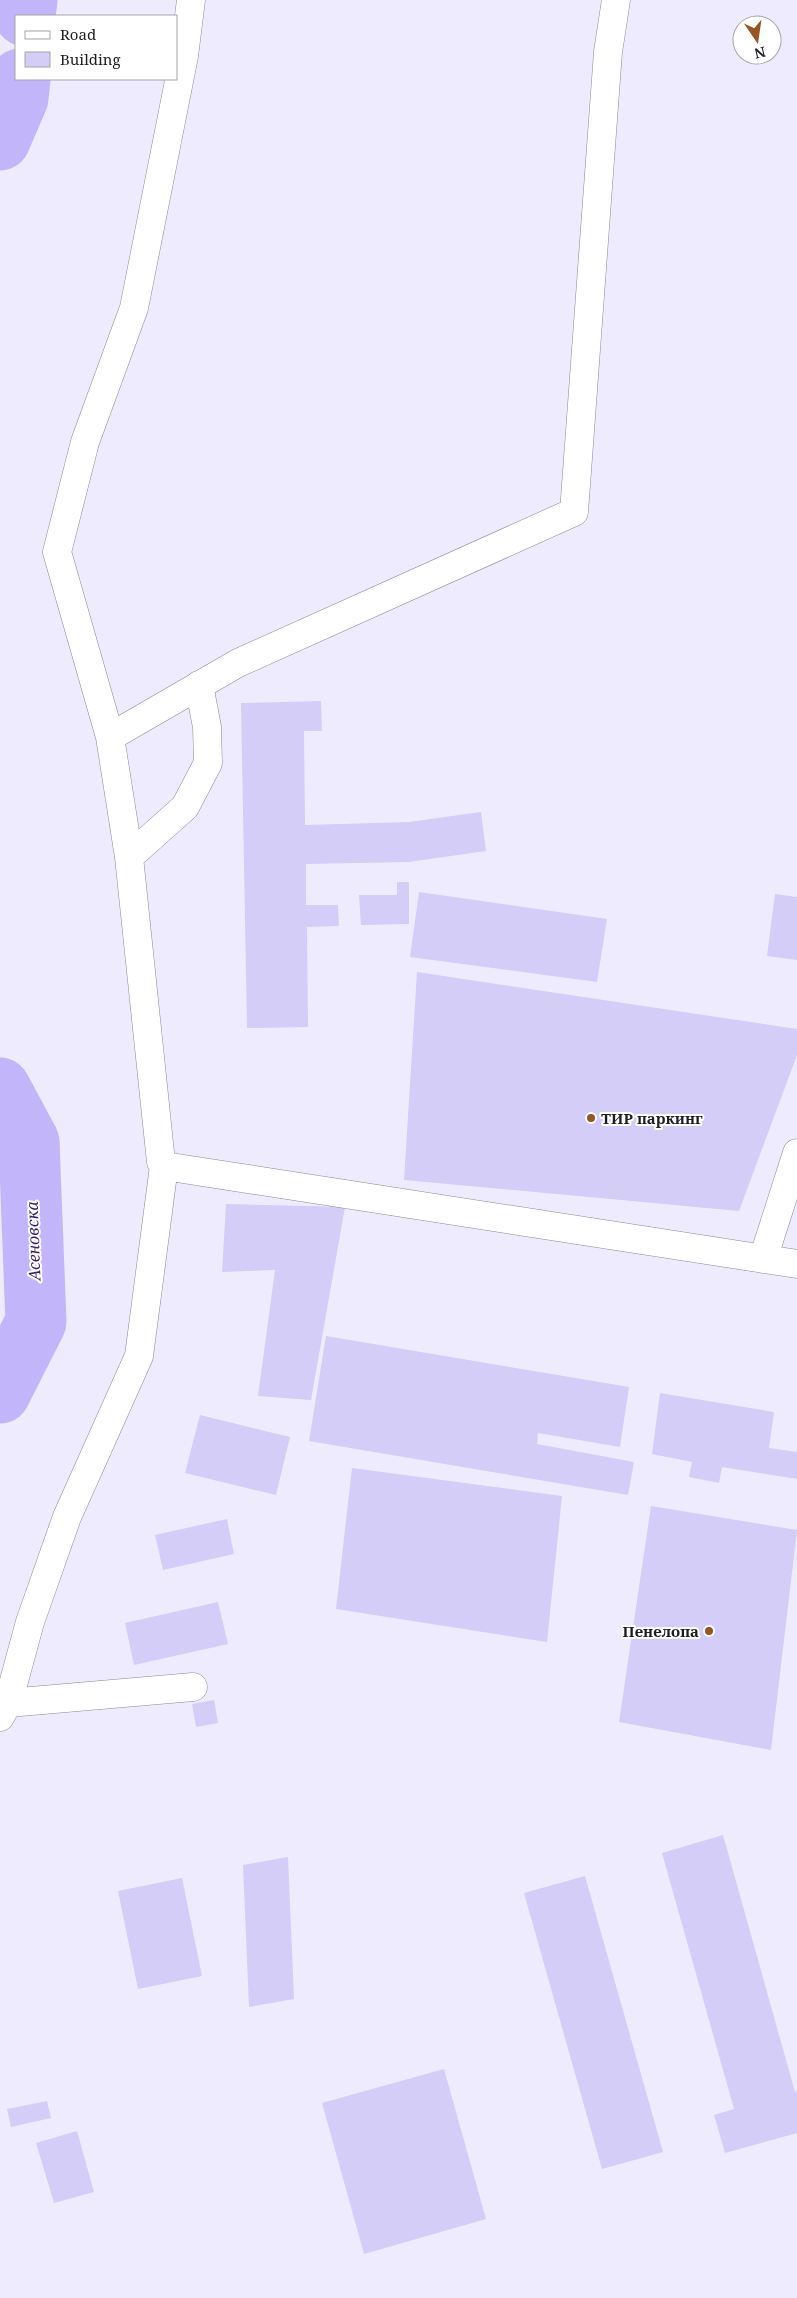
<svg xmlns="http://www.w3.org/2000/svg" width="797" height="2298" font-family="'Noto Serif',serif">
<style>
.built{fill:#eeebff;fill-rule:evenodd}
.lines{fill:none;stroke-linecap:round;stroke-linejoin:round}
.river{stroke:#c2b5fa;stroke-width:61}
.building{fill:#d3cdf7}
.minor-casing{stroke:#8a8994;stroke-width:29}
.minor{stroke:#fff;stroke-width:28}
.poi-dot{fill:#965521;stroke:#fff;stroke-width:2}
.labels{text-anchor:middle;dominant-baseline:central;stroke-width:4;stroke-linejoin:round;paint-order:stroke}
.poi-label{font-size:15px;font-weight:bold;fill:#1d1d21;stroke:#fff;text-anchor:start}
.water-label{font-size:16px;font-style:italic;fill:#381f6d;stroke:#fff}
</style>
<rect width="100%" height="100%" fill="#fbfbfd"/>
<!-- built -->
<path class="built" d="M 0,0 L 797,0 L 797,2298 L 0,2298 ZM 16,16 L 176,16 L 176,79 L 16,79 ZM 742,25 L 772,25 L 772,55 L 742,55 Z"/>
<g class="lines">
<!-- river -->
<path class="river" d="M 25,16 L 27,0
M 0,140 L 18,98 L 20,79
M 0,1088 L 29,1142 L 36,1322 L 0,1393"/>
</g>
<!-- building -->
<path class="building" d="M 321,701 L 322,731 L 304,731 L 305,825 L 409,822 L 481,812 L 486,851 L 409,862 L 306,864 L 306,905 L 338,905 L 339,926 L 307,927 L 308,1027 L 247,1028 L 241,703 Z
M 397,882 L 409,882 L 409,924 L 361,925 L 359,895 L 397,895 Z
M 419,892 L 607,919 L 597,982 L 410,957 Z
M 775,894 L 797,897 L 797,960 L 767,956 Z
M 417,972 L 797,1029 L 797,1055 L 739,1211 L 404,1180 Z
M 226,1204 L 345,1207 L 311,1400 L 258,1396 L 275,1270 L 222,1272 Z
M 326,1336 L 629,1387 L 620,1447 L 538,1433 L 537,1444 L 634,1462 L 628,1495 L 309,1441 Z
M 660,1393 L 774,1412 L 769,1448 L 797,1452 L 797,1479 L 722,1467 L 719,1483 L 689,1477 L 692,1462 L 652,1454 Z
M 200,1415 L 290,1437 L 276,1495 L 185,1473 Z
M 352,1468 L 562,1496 L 547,1642 L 336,1609 Z
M 651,1506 L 797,1530 L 771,1750 L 619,1722 Z
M 227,1519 L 234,1554 L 163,1570 L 155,1535 Z
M 218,1602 L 228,1644 L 134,1665 L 125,1623 Z
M 214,1700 L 218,1723 L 196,1727 L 192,1704 Z
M 723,1835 L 795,2092 L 797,2091 L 797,2133 L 725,2153 L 714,2115 L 734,2109 L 662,1853 Z
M 288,1857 L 294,1999 L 249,2007 L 243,1865 Z
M 585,1876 L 663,2152 L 602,2169 L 524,1893 Z
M 182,1878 L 202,1976 L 138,1989 L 118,1891 Z
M 444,2069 L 486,2219 L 364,2254 L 322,2103 Z
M 47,2101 L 51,2118 L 11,2127 L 7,2109 Z
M 77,2131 L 94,2192 L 54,2203 L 36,2143 Z"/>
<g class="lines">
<defs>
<path id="minor" d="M 110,737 L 238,663 L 574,512 L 608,52 L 616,0
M 129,857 L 185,807 L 208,763 L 207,727 L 199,685
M 164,1166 L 797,1264
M 763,1259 L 797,1153
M 8,1703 L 193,1687
M 0,1717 L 8,1703 L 30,1622 L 67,1517 L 139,1356 L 164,1166 L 161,1162 L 129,857 L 110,737 L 57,552 L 85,442 L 134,308 L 184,56 L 191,0"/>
</defs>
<!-- minor casing -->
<use href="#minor" class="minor-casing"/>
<!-- minor -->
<use href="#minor" class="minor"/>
</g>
<!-- markers -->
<g class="poi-dot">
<circle cx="591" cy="1118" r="5"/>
<circle cx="709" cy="1631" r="5"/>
</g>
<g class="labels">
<!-- poi labels -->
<g class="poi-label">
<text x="601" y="1118">ТИР паркинг</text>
<text x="699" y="1631" text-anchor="end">Пенелопа</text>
</g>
<!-- water labels -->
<g class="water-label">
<text transform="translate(33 1241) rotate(-92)">Асеновска</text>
</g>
</g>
<!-- legend -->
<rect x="15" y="15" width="162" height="65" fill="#ffffff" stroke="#a5a5a6"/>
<rect x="25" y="31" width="25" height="8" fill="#ffffff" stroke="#a5a5a6"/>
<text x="60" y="40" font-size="15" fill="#1d1d21">Road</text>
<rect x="25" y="52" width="25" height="15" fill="#d3cdf7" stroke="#a5a5a6"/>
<text x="60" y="65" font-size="15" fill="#1d1d21">Building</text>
<!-- north arrow -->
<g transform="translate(757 40) rotate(167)"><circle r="24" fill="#ffffff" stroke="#a5a5a6"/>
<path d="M0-4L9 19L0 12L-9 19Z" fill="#965521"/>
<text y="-8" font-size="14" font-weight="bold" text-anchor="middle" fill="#1d1d21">N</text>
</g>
</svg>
